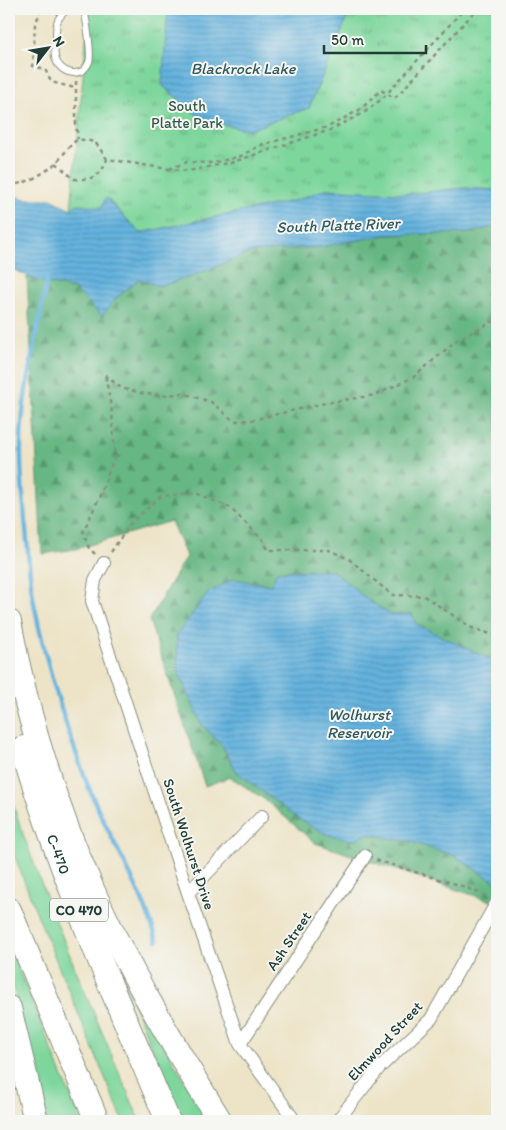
<svg xmlns="http://www.w3.org/2000/svg" width="506" height="1130" font-family="Itim,sans-serif">
<style>
.grass{fill:#7dd69b;stroke:#4e8a68}
.forest{fill:url(#forest-firs);stroke:#427a5c}
.park{fill:url(#park-tufts);stroke:#4e8a68}
.water{fill:url(#water-rules);stroke:#427889}
.lines{fill:none;stroke-linecap:round;stroke-linejoin:round}
.stream{stroke:#64b2de;stroke-width:4.5}
.service-casing{stroke:#86907e;stroke-width:8}
.minor-casing{stroke:#86907e;stroke-width:14}
.motorway-casing{stroke:#86907e;stroke-width:26}
.path{stroke:#86907e;stroke-width:2.5;stroke-dasharray:4 4;stroke-linecap:butt}
.service{stroke:#fff;stroke-width:6}
.minor{stroke:#fff;stroke-width:12}
.motorway{stroke:#fff;stroke-width:24}
.labels{text-anchor:middle;dominant-baseline:central;stroke-width:4;stroke-linejoin:round;paint-order:stroke}
.shield{fill:#f6f6f2;stroke:#60746d;stroke-width:1}
.shield-label{font-size:14px;font-weight:bold;fill:#1f3d34}
.park-label{font-size:15px;fill:#325c49;stroke:#f6f6f2}
.street-label{font-size:15px;fill:#1f3d34;stroke:#f6f6f2}
.water-label{font-size:16px;font-style:italic;fill:#305a5e;stroke:#f6f6f2}
</style>
<defs>
<pattern id="forest-firs" width="22" height="20" patternUnits="userSpaceOnUse" patternTransform="scale(1.25)"><rect width="22" height="20" fill="#66b783"/><path d="M5 1l3.5 6h-7zM16 11l3.5 6h-7z" fill="#53966c"/></pattern>
<pattern id="park-tufts" width="24" height="20" patternUnits="userSpaceOnUse" patternTransform="scale(1.25)"><rect width="24" height="20" fill="#7dd69b"/><path d="M3 7l-1-3M5 7V3M7 7l1-3M15 17l-1-3M17 17v-4M19 17l1-3" fill="none" stroke="#66af7f"/></pattern>
<pattern id="water-rules" width="6" height="5" patternUnits="userSpaceOnUse" patternTransform="scale(1.25)"><rect width="6" height="5" fill="#64b2de"/><path d="M0 2.5h6" fill="none" stroke="#5292b5"/></pattern>
</defs>
<rect width="100%" height="100%" fill="#f6f6f2"/>
<filter id="ink" filterUnits="userSpaceOnUse"><feTurbulence type="fractalNoise" baseFrequency=".02" numOctaves="2"/><feDisplacementMap in="SourceGraphic" scale="10" xChannelSelector="R" yChannelSelector="G"/><feConvolveMatrix kernelMatrix="1 2 1 2 8 2 1 2 1" color-interpolation-filters="sRGB"/></filter>
<filter id="wash" filterUnits="userSpaceOnUse"><feTurbulence type="fractalNoise" baseFrequency=".0096" numOctaves="4" result="noise"/><feDisplacementMap in="SourceGraphic" scale="20" xChannelSelector="R" yChannelSelector="G"/><feGaussianBlur stdDeviation="1.12" result="paint"/><feColorMatrix in="noise" values="0 0 0 0 0 0 0 0 0 0 0 0 0 0 0 0 0 1.4 0 .05"/><feComposite in="paint" operator="in"/></filter>
<g filter="url(#wash)">
<rect width="100%" height="100%" fill="#ede4c8"/>
<!-- grass -->
<path class="grass" d="M 9,793 C 46,905 94,1013 140,1121 L 123,1121 L 41,924 L 9,842 Z
M 9,946 L 81,1121 L 46,1121 L 9,971 Z
M 120,972 L 209,1121 L 183,1121 Z"/>
<!-- forest -->
<path class="forest" d="M 497,226 L 497,660 L 485,657 L 415,624 L 412,614 L 391,615 L 368,600 L 232,579 L 177,634 L 178,672 L 201,723 L 223,747 L 237,772 L 353,840 L 367,834 L 412,842 L 455,856 L 497,883 L 497,903 L 315,843 L 264,799 L 230,777 L 205,786 L 149,620 L 186,556 L 171,521 L 76,549 L 42,554 L 27,277 L 38,281 L 75,289 L 102,315 L 116,298 L 139,279 L 190,277 L 252,252 L 320,247 L 387,235 L 469,233 Z"/>
<!-- park -->
<path class="park" d="M 89,9 L 497,9 L 497,190 L 462,188 L 409,194 L 326,189 L 297,200 L 140,233 L 107,198 L 101,208 L 71,209 Z"/>
<!-- water -->
<path class="water" d="M 168,9 L 351,9 L 309,108 L 249,130 L 203,120 L 162,85 Z
M 462,188 L 497,190 L 497,226 L 469,233 L 387,235 L 320,247 L 252,252 L 190,277 L 159,286 L 139,279 L 116,298 L 102,316 L 75,289 L 38,281 L 9,267 L 9,194 L 25,199 L 51,199 L 71,209 L 77,204 L 101,208 L 106,198 L 140,233 L 297,200 L 326,189 L 409,194 Z
M 332,570 L 368,600 L 391,615 L 412,614 L 416,624 L 485,657 L 497,660 L 497,883 L 455,856 L 412,842 L 367,834 L 353,840 L 328,835 L 297,818 L 237,772 L 223,747 L 201,723 L 178,672 L 177,634 L 208,593 L 233,579 L 271,585 L 277,571 Z"/>
<g class="lines">
<!-- stream -->
<path class="stream" d="M 47,278 C 39,332 22,386 21,442 C 20,475 24,508 27,540 C 29,563 30,586 35,608 C 46,664 64,721 84,775 C 104,832 140,882 157,941"/>
</g>
</g>
<g filter="url(#ink)">
<g class="lines">
<defs>
<path id="service" d="M 68,9 C 56,18 56,23 56,38 C 55,44 54,52 55,57 C 59,74 82,80 89,62 C 92,54 86,18 84,9"/>
<path id="minor" d="M 104,563 L 95,580 L 92,601 L 188,893 L 240,1044 L 295,1121
M 188,893 L 262,816
M 240,1044 L 365,856
M 337,1121 L 379,1068 L 431,1019 L 497,902"/>
<g id="motorway">
<path d="M 9,622 C 26,713 54,804 92,889 C 128,970 174,1046 220,1121"/>
<path id="s1" d="M 23,748 C 61,877 116,998 168,1121"/>
<path d="M 9,910 L 97,1121"/>
<path d="M 9,1008 L 36,1121"/>
</g>
</defs>
<!-- service casing -->
<use href="#service" class="service-casing"/>
<!-- minor casing -->
<use href="#minor" class="minor-casing"/>
<!-- motorway casing -->
<use href="#motorway" class="motorway-casing"/>
<!-- path -->
<path class="path" d="M 42,9 L 35,24 L 33,66 L 45,69 L 51,82 L 75,88
M 76,81 L 76,124 L 78,139
M 56,163 L 74,179 C 92,180 101,177 107,159
M 169,169 L 187,162 L 213,163 L 241,156 L 261,145 L 328,127 L 361,109 L 381,90 L 394,98 L 397,96 L 477,9
M 9,183 C 22,188 46,172 56,163 C 64,155 68,146 78,139 L 95,142 L 107,159 L 168,169 L 188,171 L 233,162 L 330,130 L 365,112 L 383,98 L 464,9
M 105,375 L 121,388 L 140,393 L 162,396 L 183,393 L 211,402 L 234,421 L 252,420 L 325,403 L 375,395 L 414,377 L 458,339 L 492,322 L 497,321
M 111,552 L 130,524 L 161,496 L 196,493 L 229,507 L 263,540 L 268,550 L 329,550 L 349,559 L 392,595 L 424,596 L 472,628 L 497,636
M 95,554 L 89,548 L 83,532 L 99,498 L 115,455 L 112,413 L 105,374
M 376,860 L 462,886 L 487,896"/>
<!-- service -->
<use href="#service" class="service"/>
<!-- minor -->
<use href="#minor" class="minor"/>
<!-- motorway -->
<use href="#motorway" class="motorway"/>
</g>
</g>
<g class="labels">
<!-- shield labels -->
<rect class="shield" x="50" y="898.5" width="58" height="23" rx="4"/>
<g class="shield-label">
<text x="79" y="910">CO 470</text>
</g>
<!-- park labels -->
<g class="park-label">
<text x="187" y="106">South<tspan x="187" dy="17">Platte Park</tspan></text>
</g>
<!-- street labels -->
<g class="street-label">
<text transform="translate(189 844) rotate(72)">South Wolhurst Drive</text>
<text stroke="none"><textPath href="#s1" startOffset="112">C-470</textPath></text>
<text transform="translate(289 941) rotate(-56)">Ash Street</text>
<text transform="translate(385 1041) rotate(-47)">Elmwood Street</text>
</g>
<!-- water labels -->
<g class="water-label">
<text x="243" y="68">Blackrock Lake</text>
<text transform="translate(338 225) rotate(-2)">South Platte River</text>
<text x="359" y="714">Wolhurst<tspan x="359" dy="18">Reservoir</tspan></text>
</g>
</g>
<!-- margin -->
<rect width="506" height="1130" fill="none" stroke="#f6f6f2" stroke-width="30"/>
<!-- north arrow -->
<g transform="translate(48 48) rotate(59)" stroke="#f6f6f2" stroke-width="4" paint-order="stroke">
<path d="M0-4L9 19L0 12L-9 19Z" fill="#1f3d34"/>
<text y="-8" font-size="14" font-weight="bold" text-anchor="middle" fill="#1f3d34">N</text>
</g>
<!-- scale -->
<path d="M324 45v8h102v-8" fill="none" stroke="#1f3d34" stroke-width="2.5"/>
<text x="331" y="45" font-size="15" fill="#1f3d34" stroke="#f6f6f2" stroke-width="4" paint-order="stroke">50 m</text>
</svg>
